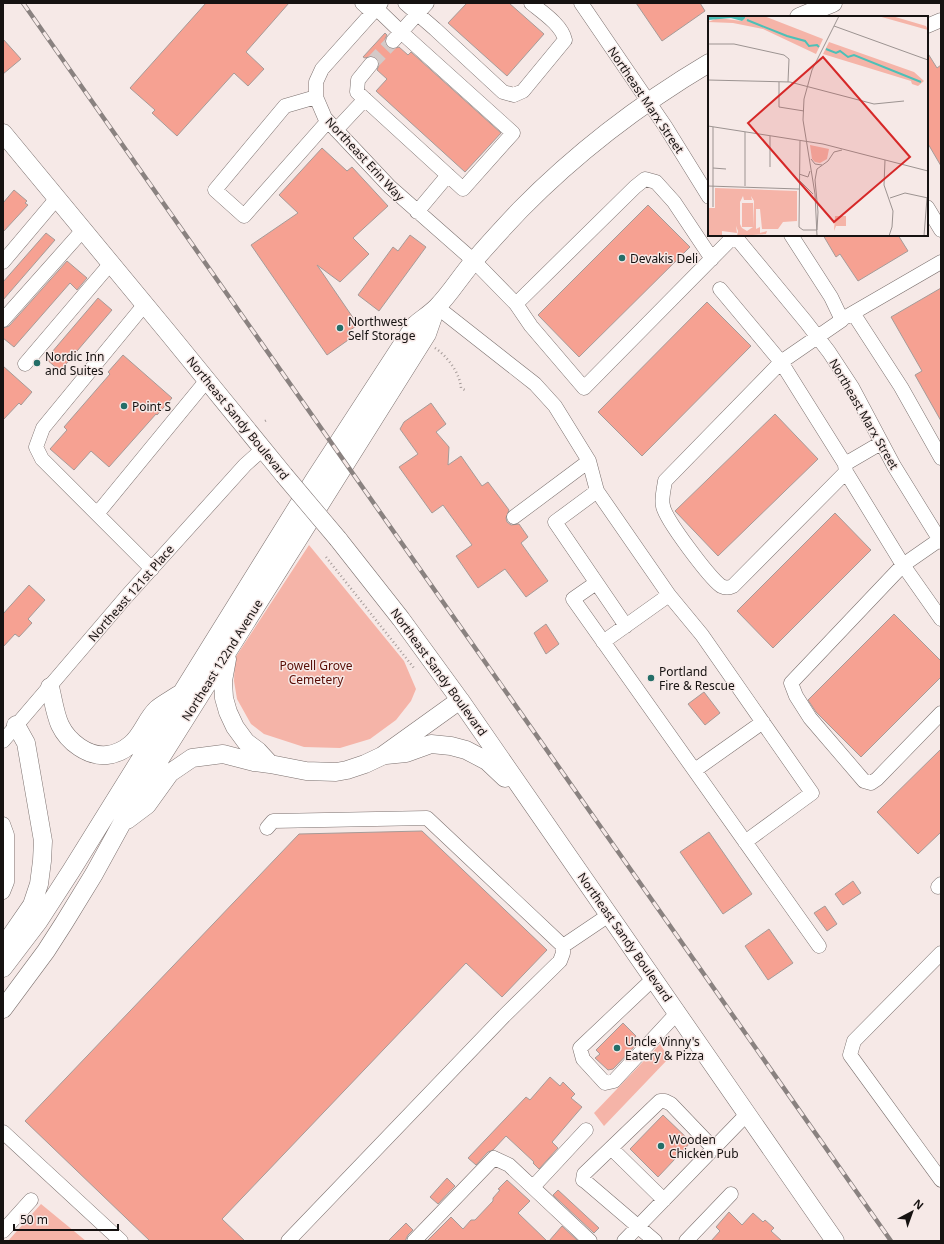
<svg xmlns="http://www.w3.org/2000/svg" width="944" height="1244" font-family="'Noto Sans',sans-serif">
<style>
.green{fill:#f5b4a8}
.building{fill:#f6a192;stroke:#a69b98}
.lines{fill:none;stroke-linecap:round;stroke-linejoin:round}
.minor-tunnel{stroke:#d4c9c7;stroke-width:14;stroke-dasharray:14 7;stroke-linecap:butt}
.minor-casing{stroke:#7c716f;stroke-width:15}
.major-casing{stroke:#7c716f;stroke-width:19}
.path{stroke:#a59b99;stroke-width:2.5;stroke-dasharray:1 3;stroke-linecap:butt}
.minor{stroke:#fff;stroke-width:14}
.major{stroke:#fff;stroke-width:18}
.rail-casing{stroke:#8a8280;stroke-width:4.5}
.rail{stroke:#f6e9e7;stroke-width:3;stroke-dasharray:9;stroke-linecap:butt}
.major-bridge-casing{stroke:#7c716f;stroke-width:19;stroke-linecap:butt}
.major-bridge{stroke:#fff;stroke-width:18}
.poi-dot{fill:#246e68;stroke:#f6e9e7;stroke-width:1.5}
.labels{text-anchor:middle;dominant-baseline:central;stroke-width:3;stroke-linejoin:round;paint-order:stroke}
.street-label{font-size:12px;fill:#161211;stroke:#f6e9e7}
.poi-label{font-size:12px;fill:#161211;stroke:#f6e9e7;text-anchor:start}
.park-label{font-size:12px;fill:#580d06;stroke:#f6e9e7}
.inset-river{fill:none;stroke:#4dc0b7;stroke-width:2}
.inset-road{fill:none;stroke:#9c9391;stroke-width:1}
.view{fill:#d62828;fill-opacity:0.15;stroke:#d62828;stroke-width:2}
.inset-edge{fill:none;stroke:#161211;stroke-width:2}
</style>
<rect width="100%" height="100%" fill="#f6e9e7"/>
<!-- green -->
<path class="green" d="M 309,545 L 404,661 L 416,689 L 411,701 L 396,720 L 370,739 L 340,748 L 304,747 L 264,734 L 251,724 L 237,699 L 234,681 L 235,658 Z
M 660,1044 L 669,1058 L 604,1126 L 594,1113 Z
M 41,1204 L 86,1241 L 8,1241 Z"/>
<!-- building -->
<path class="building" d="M 206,3 L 289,3 L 246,52 L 264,69 L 248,86 L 234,73 L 177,136 L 152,113 L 155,110 L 130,88 Z
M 467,3 L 509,3 L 544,34 L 507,76 L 448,23 Z
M 636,3 L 700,3 L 705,11 L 662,41 Z
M 385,33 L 387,35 L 385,39 L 385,43 L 388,48 L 392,49 L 399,47 L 408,55 L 411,52 L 501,133 L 465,172 L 376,91 L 387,79 L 377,70 L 379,65 L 377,58 L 372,56 L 365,58 L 363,57 Z
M 3,39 L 21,59 L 3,74 Z
M 927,52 L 937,68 L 941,65 L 941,166 L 927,142 Z
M 322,148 L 347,171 L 352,167 L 388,206 L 353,238 L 369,254 L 340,282 L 317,265 L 358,325 L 347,332 L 351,338 L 327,355 L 251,245 L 298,213 L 279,195 Z
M 14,190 L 27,201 L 25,203 L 28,205 L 3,232 L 3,203 Z
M 648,205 L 690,247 L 579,357 L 538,315 Z
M 46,233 L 55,240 L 3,300 L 3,282 Z
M 410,235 L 426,247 L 379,311 L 358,295 L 393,247 L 398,251 Z
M 823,235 L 898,235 L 908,251 L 858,281 L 840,254 L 836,257 Z
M 67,261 L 87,278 L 77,290 L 70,283 L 14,347 L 3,338 L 3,328 L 9,326 Z
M 941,288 L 941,421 L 915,375 L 922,371 L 891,317 Z
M 98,298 L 112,310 L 60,371 L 46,359 Z
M 707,302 L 751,346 L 642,456 L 598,412 Z
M 123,355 L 172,398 L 157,415 L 156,414 L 109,467 L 91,451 L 74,470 L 50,449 L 67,430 L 64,427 L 110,374 L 108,372 Z
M 3,366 L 32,392 L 21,405 L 19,403 L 3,420 Z
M 431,403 L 446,424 L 436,432 L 449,447 L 448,465 L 461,456 L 482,486 L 488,482 L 509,510 L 506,518 L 507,522 L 511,525 L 519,524 L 528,537 L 521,543 L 548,581 L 526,597 L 505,569 L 478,588 L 456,556 L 472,545 L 443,505 L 432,513 L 399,467 L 418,454 L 400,429 L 404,422 Z
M 775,414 L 818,459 L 718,556 L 675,511 Z
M 835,513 L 871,550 L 773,648 L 737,611 Z
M 29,585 L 45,600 L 28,619 L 32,623 L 19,637 L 15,634 L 3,647 L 3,614 Z
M 894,614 L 941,661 L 941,677 L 861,757 L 816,712 L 808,700 Z
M 546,624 L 559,644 L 546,654 L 534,633 Z
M 704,692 L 720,713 L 705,725 L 688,704 Z
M 941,749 L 941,832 L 918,854 L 877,812 Z
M 422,831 L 547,950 L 502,997 L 466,963 L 222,1219 L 245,1241 L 150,1241 L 25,1121 L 299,834 Z
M 709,832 L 752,894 L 723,914 L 680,852 Z
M 853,881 L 861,893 L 843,905 L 835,894 Z
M 825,906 L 837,924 L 827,931 L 814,913 Z
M 769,929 L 793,963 L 768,980 L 745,946 Z
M 623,1023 L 636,1036 L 633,1040 L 637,1044 L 613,1069 L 608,1070 L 595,1058 L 600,1054 L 596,1050 Z
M 550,1077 L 560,1086 L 563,1082 L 575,1094 L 571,1098 L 582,1107 L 552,1142 L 558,1148 L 539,1169 L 533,1163 L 534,1162 L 506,1136 L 493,1150 L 488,1152 L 476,1165 L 468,1158 L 526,1097 L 530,1100 Z
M 663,1115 L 691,1142 L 658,1177 L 630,1149 Z
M 447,1178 L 455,1186 L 438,1204 L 430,1197 Z
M 507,1180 L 530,1201 L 518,1213 L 547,1241 L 427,1241 L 451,1217 L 463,1229 L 471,1220 L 475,1220 L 493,1201 L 493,1198 L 500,1190 L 498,1189 Z
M 558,1190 L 599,1228 L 594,1233 L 553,1195 Z
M 729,1212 L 742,1225 L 753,1213 L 763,1222 L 765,1220 L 774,1228 L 771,1231 L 782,1241 L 711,1241 L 720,1231 L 716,1227 Z
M 406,1223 L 413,1230 L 408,1235 L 405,1241 L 388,1241 Z
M 562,1226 L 578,1241 L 549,1241 Z"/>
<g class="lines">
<!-- minor-tunnel -->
<path class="minor-tunnel" d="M 371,64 L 393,41"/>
<defs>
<path id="minor" d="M 362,3 L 372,12
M 381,3 L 322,69 L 316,82 L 316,97 L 325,118 L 390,187 L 474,261 L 516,304 L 531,326 L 584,388 L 734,236
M 405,3 L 435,29 L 503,92 L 514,95 L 523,91 L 565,40 C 562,25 542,12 531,3
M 581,3 L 665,126 L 709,197
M 927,26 L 941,20
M 393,41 L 427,3
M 371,64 L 358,80 L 357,92 L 463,189 L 513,133 L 401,32 L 376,8
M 316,97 L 285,106 L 215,190 L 244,216 L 328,121
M 336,130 L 365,99
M 927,207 L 941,230
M 417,212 L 448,175
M 734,235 L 806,322 L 829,352 L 852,387 L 894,466 L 941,542
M 791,235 L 831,297 L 842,320 L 781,362 L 665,481 C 664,489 661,499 663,506 C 665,519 709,577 721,586 C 725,588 729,588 733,586 L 846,472
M 3,262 L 57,198
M 720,289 L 781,362 L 845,464 L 881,443
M 145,304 L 43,428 L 36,447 L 42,459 L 152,569
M 516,304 L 635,187 L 645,179 L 656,182 L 674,202 L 712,259
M 437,307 L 535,384 L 555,406 L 589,461 L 597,491 L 669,595 L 603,642
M 853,313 L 901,387 L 941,458
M 846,317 L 941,262
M 3,320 L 83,230
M 25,364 L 111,263
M 845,465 L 846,472 L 903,565 L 939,540
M 597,491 L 555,522 L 626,626
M 97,514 L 207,380
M 514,517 L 589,461
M 596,583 L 573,599 L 819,946
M 669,595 L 702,635 L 812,793 L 745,842
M 941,619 L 903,565 L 791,683 L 796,696 L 810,718 L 864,781 L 871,783 L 877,779 L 941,713
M 3,741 L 126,597 L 245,465 L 263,449
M 695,770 L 763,722
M 3,824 L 7,835 L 7,882 L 3,892
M 267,828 L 273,821 L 427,818 L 563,946 L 609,915
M 938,887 L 941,884
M 941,953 L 854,1041 L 850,1055 L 941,1180
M 653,979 L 580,1048 L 583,1059 L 605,1083 L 614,1081 L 677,1013
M 3,1132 L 121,1241
M 611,1148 L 664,1200
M 533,1187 L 586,1130
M 3,1231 L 31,1200
M 288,1241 L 504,1016 L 560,961 L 563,953 L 563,946
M 414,1241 L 494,1158 L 509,1165 L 590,1241
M 624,1241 L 747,1114
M 655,1241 L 586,1182 L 583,1180 L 584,1174 L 660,1101 L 665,1101 L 671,1104 L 714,1149
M 686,1241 L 731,1194"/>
<path id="major" d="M 799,17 L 833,3
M 3,133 L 170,335 L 284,475
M 338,539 L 401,619 L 460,700 L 835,1241
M 227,659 L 223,681 L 224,698 L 228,712 L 235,727 L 246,742 L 258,751 L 270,764
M 50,687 C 53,699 55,714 60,725 C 68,742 88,757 107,755 C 115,754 124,750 130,745 C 142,736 146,719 157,709 C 163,704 171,700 178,695
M 386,755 L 406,753 L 431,744 L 451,746 L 466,750 L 487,761 L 505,778
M 127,820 L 147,805 L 170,773 L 192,758 L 223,754 L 254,762 L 270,764 L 306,771 L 336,772 L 347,770 L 365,764 L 382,756 L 460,700
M 3,947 L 32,905 L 39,884 L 42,861 L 43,841 L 26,743 L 16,725
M 3,968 L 38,922 L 71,871 L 314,480 L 415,325 C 422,319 430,314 437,307 C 450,294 460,277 473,262 C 488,244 504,227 520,210 C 576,153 640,104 709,63
M 3,1009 L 46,951 L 64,923 L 94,874 L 133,803 L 155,767 L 427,334 L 436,308"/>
</defs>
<!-- minor casing -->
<use href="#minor" class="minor-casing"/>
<!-- major casing -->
<use href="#major" class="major-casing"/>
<!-- path -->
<path class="path" d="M 435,348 C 447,356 460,373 461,388 L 467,391
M 265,421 L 267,420
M 326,557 L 414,668"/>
<!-- minor -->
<use href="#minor" class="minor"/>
<!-- major -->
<use href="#major" class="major"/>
<defs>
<path id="rail" d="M 23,3 L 891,1241"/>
</defs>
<!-- rail casing -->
<use href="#rail" class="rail-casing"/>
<!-- rail -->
<use href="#rail" class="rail"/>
<defs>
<path id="major-bridge" d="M 284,475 L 338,539"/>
</defs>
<!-- major-bridge casing -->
<use href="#major-bridge" class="major-bridge-casing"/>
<!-- major-bridge -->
<use href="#major-bridge" class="major-bridge"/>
</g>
<!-- markers -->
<g class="poi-dot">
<circle cx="622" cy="258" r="4"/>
<circle cx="340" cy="328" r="4"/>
<circle cx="37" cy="363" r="4"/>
<circle cx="124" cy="406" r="4"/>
<circle cx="651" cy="678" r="4"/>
<circle cx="617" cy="1048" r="4"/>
<circle cx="661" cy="1146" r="4"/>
</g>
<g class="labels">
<!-- street labels -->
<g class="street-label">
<text transform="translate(646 100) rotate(56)">Northeast Marx Street</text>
<text transform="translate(365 159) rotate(47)">Northeast Erin Way</text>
<text transform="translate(864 414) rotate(60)">Northeast Marx Street</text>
<text transform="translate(238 418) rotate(51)">Northeast Sandy Boulevard</text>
<text transform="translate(131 593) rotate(-49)">Northeast 121st Place</text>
<text transform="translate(222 660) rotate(-58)">Northeast 122nd Avenue</text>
<text transform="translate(439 672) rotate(54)">Northeast Sandy Boulevard</text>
<text transform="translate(625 937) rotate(55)">Northeast Sandy Boulevard</text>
</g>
<!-- poi labels -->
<g class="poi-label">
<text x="630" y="258">Devakis Deli</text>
<text x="348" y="321">Northwest<tspan x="348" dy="14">Self Storage</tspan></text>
<text x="45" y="356">Nordic Inn<tspan x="45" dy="14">and Suites</tspan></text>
<text x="132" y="406">Point S</text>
<text x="659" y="671">Portland<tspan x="659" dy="14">Fire &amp; Rescue</tspan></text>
<text x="625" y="1041">Uncle Vinny's<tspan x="625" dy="14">Eatery &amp; Pizza</tspan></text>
<text x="669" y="1139">Wooden<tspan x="669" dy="14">Chicken Pub</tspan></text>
</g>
<!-- park labels -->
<g class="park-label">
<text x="316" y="665">Powell Grove<tspan x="316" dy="14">Cemetery</tspan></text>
</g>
</g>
<!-- overview -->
<g transform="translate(708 16)">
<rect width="220" height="220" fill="#f6e9e7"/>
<path d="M 37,0 L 56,0 L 115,23 L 108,38 L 55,13 L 25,7 L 0,6 L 10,2 L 34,5 ZM 170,0 L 184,0 L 218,10 L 220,14 ZM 121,26 L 206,56 L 216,65 L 210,70 L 204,68 L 203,65 L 115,38 ZM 102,129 L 121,133 L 119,143 L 112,147 L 107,146 L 104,143 ZM 7,172 L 89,175 L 89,205 L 75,206 L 70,213 L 54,213 L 52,193 L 48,193 L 48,213 L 52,211 L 52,217 L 59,215 L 58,218 L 29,220 L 30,215 L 28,210 L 29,217 L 14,215 L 14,220 L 0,220 L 0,192 L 7,192 ZM 35,180 L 36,184 L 44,184 L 43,180 L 46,185 L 45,211 L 45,187 L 34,187 L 34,211 L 45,211 L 39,215 L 34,212 L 32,208 L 32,186 ZM 127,200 L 138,200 L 138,210 L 128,210 L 126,215 Z" fill="#f5b4a8" fill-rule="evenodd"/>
<path d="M 0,0 L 37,0 L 37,2 L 34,5 L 23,2 L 0,4 Z" fill="#4dc0b7"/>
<path class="inset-river" d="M 39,4 L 79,20 L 97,25 L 101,30 L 109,29 L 111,31M 118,33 L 128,37 L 132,35 L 140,41 L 146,39 L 213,66"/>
<path class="inset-road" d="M 126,10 L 220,44M 0,28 L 26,28 L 76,39 L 81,43 L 80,66M 0,64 L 82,66 L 166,88 L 196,85M 71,66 L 71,91 L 96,95M 0,110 L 115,128 L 220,155M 5,111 L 5,191M 92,125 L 91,211 L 95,214 L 109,214M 103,143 L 107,148 L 114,149M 177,144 L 176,169 L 185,195 L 184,211 L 181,220M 62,151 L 62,120M 5,152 L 18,153M 91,158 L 100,161 L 102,155M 91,164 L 105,178M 107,164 L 110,196 L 109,214M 107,164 L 109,153 L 120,145 L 126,136 L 134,134M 0,170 L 91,173M 37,170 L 37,116M 182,182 L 197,177 L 220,182M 109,220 L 107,178 L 95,104 L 96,83 L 104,54 L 131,0M 216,220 L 219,182"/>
<path class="view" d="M 115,41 L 202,141 L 126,206 L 40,107 Z"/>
<rect width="220" height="220" class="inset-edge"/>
</g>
<!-- border -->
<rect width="944" height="1244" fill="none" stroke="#161211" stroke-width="8"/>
<!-- north arrow -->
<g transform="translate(912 1212) rotate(41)" stroke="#f6e9e7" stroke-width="3" paint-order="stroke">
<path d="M0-3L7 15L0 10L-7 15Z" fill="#161211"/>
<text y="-6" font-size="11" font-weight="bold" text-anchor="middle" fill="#161211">N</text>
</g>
<!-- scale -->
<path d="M14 1224v6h104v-6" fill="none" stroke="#161211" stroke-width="2"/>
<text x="20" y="1224" font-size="12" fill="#161211" stroke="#f6e9e7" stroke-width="3" paint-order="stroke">50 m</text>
</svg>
